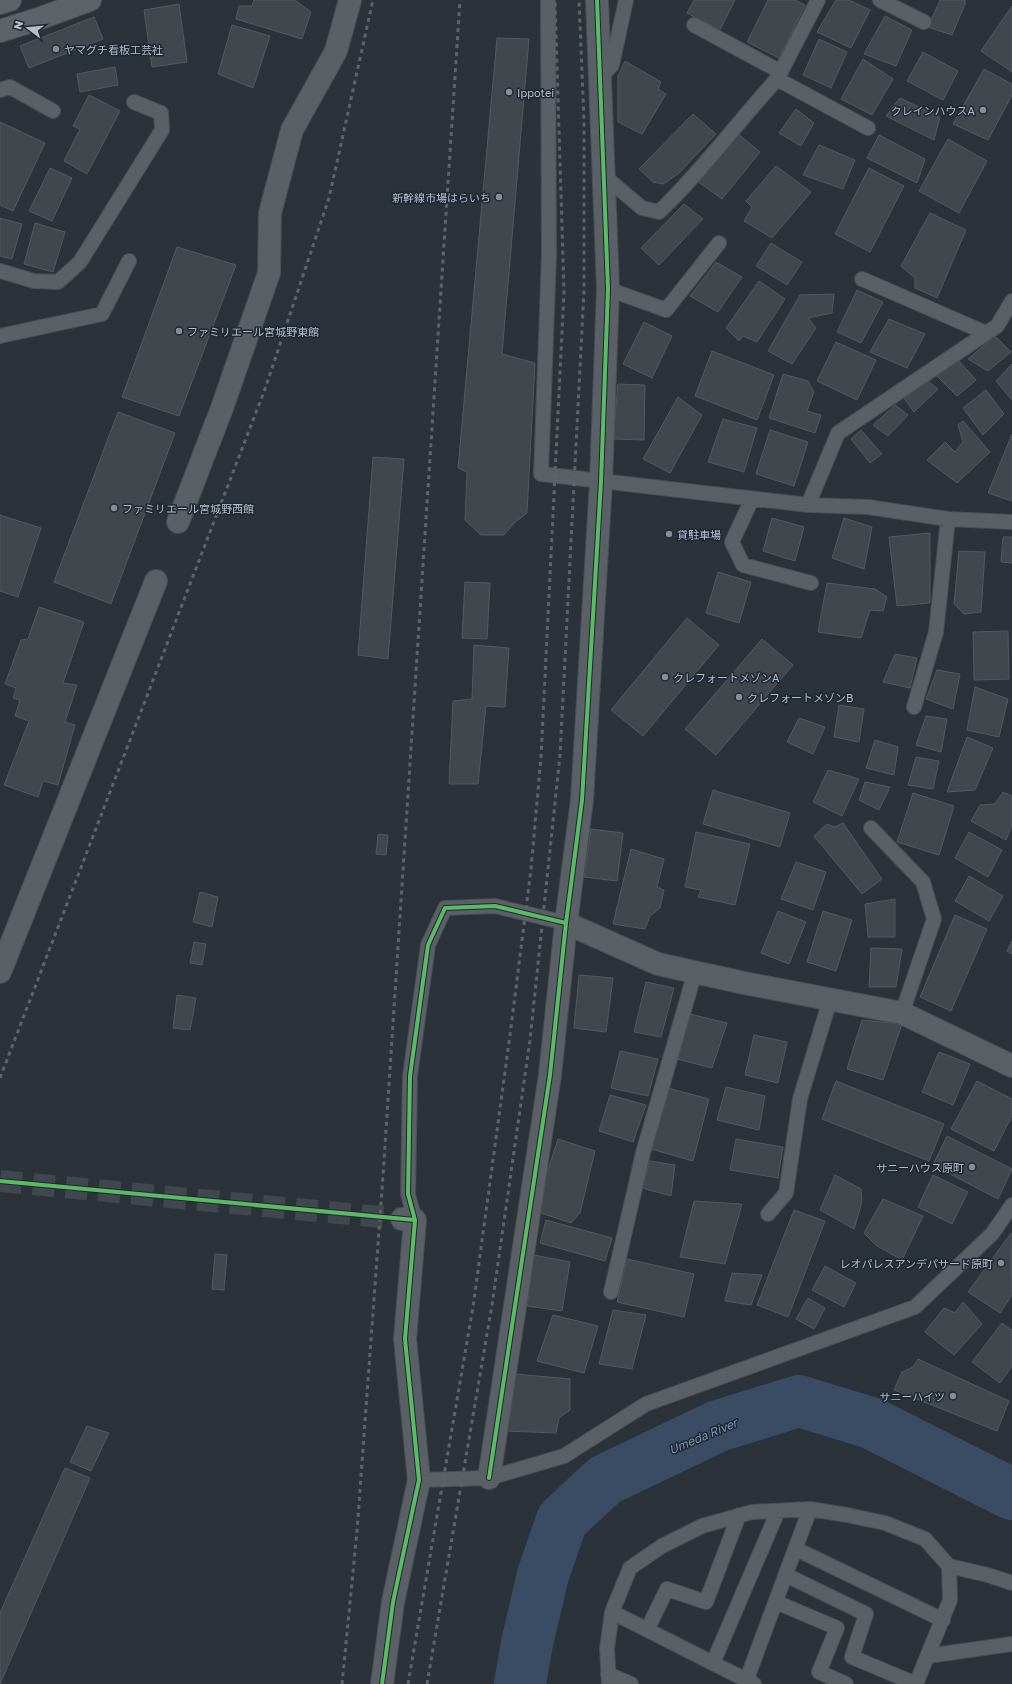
<svg xmlns="http://www.w3.org/2000/svg" width="1012" height="1684" font-family="'Golos Text','Noto Sans JP',sans-serif">
<style>
.lines{fill:none;stroke-linecap:round;stroke-linejoin:round}
.river{stroke:#3a4c64;stroke-width:52}
.building{fill:#42474e;stroke:#535961}
.minor-tunnel{stroke:#40474f;stroke-width:22;stroke-dasharray:22 11;stroke-linecap:butt}
.service-casing{stroke:#494e54;stroke-width:16}
.minor-casing{stroke:#494e54;stroke-width:24}
.primary-casing{stroke:#494e56;stroke-width:24}
.service{stroke:#5b6067;stroke-width:14}
.minor{stroke:#5b6067;stroke-width:22}
.primary{stroke:#5d6369;stroke-width:22}
.rail{stroke:#5f646a;stroke-width:3;stroke-dasharray:4 4;stroke-linecap:butt}
.cycleway-casing{stroke:#1e2834;stroke-width:6}
.cycleway{stroke:#5cba63;stroke-width:4}
.poi-dot{fill:#858d97;stroke:#1e2834;stroke-width:1.5}
.labels{text-anchor:middle;dominant-baseline:central;stroke-width:3;stroke-linejoin:round;paint-order:stroke}
.poi-label{font-size:11px;fill:#b5beca;stroke:#1e2834;text-anchor:start}
.water-label{font-size:12px;font-style:italic;fill:#7d95b1;stroke:#1e2834}
</style>
<rect width="100%" height="100%" fill="#2b3239"/>
<g class="lines">
<!-- river -->
<path class="river" d="M 520,1684 L 527,1643 L 543,1575 L 562,1520 L 605,1480 L 718,1426 L 799,1401 L 871,1423 L 1012,1494"/>
</g>
<!-- building -->
<path class="building" d="M 254,0 L 295,0 L 311,12 L 302,39 L 236,19 L 239,6 L 252,6 Z
M 694,0 L 735,0 L 720,30 L 687,13 Z
M 768,0 L 795,0 L 805,5 L 779,58 L 747,42 Z
M 836,0 L 849,0 L 870,10 L 851,48 L 817,32 Z
M 940,0 L 965,0 L 965,4 L 952,35 L 928,27 Z
M 179,4 L 187,62 L 152,67 L 144,10 Z
M 1012,6 L 1012,72 L 981,51 Z
M 885,16 L 912,30 L 896,66 L 864,54 Z
M 94,17 L 103,39 L 29,68 L 20,46 Z
M 232,25 L 270,36 L 253,88 L 218,74 Z
M 497,38 L 529,39 L 502,354 L 535,363 L 527,513 L 514,523 L 504,535 L 481,535 L 465,520 L 467,472 L 458,468 Z
M 819,39 L 847,52 L 831,88 L 803,75 Z
M 923,52 L 958,71 L 943,100 L 907,81 Z
M 863,59 L 893,79 L 872,115 L 841,99 Z
M 625,61 L 661,82 L 658,89 L 666,94 L 642,134 L 618,122 L 618,76 Z
M 115,67 L 118,85 L 80,92 L 77,74 Z
M 984,69 L 1012,84 L 1012,95 L 988,140 L 953,124 Z
M 89,95 L 120,111 L 87,174 L 64,161 L 80,129 L 73,126 Z
M 900,98 L 940,117 L 934,140 L 886,116 Z
M 796,109 L 814,123 L 801,146 L 779,133 Z
M 693,114 L 716,134 L 678,174 L 663,184 L 653,182 L 639,169 Z
M 0,122 L 45,143 L 13,211 L 0,205 Z
M 738,134 L 760,152 L 722,199 L 697,181 Z
M 879,135 L 925,159 L 917,183 L 867,158 Z
M 948,139 L 987,161 L 959,213 L 919,191 Z
M 819,145 L 855,160 L 843,189 L 803,175 Z
M 776,166 L 811,192 L 772,238 L 744,221 L 752,207 L 746,201 Z
M 50,168 L 72,178 L 52,221 L 29,211 Z
M 869,168 L 904,186 L 870,252 L 835,234 Z
M 684,204 L 703,219 L 659,265 L 641,248 Z
M 930,213 L 966,230 L 937,298 L 915,288 L 915,278 L 901,266 Z
M 0,218 L 22,224 L 12,259 L 0,256 Z
M 35,223 L 65,232 L 53,272 L 24,264 Z
M 771,243 L 802,262 L 787,285 L 756,266 Z
M 177,247 L 236,265 L 179,416 L 122,397 Z
M 716,262 L 742,277 L 718,312 L 690,296 Z
M 759,281 L 785,299 L 757,342 L 743,336 L 739,341 L 726,328 Z
M 857,290 L 883,302 L 861,343 L 837,332 Z
M 834,294 L 832,313 L 808,318 L 816,328 L 792,364 L 768,351 L 800,295 Z
M 889,319 L 925,334 L 907,368 L 870,352 Z
M 644,322 L 672,336 L 652,378 L 623,364 Z
M 995,336 L 1011,352 L 988,371 L 968,359 Z
M 836,342 L 876,360 L 857,400 L 817,381 Z
M 712,351 L 774,375 L 757,420 L 695,396 Z
M 958,360 L 976,380 L 957,396 L 937,376 Z
M 1012,364 L 1012,400 L 996,381 Z
M 783,374 L 808,381 L 814,392 L 807,411 L 821,415 L 815,433 L 769,418 Z
M 928,381 L 938,389 L 914,412 L 904,398 Z
M 618,384 L 645,385 L 644,440 L 613,439 Z
M 986,390 L 1004,414 L 983,435 L 963,408 Z
M 678,397 L 702,415 L 670,473 L 643,459 Z
M 895,405 L 908,415 L 888,436 L 873,425 Z
M 118,412 L 175,433 L 111,604 L 54,582 Z
M 723,419 L 757,428 L 744,472 L 708,462 Z
M 963,421 L 990,452 L 957,483 L 927,460 L 945,442 L 955,452 L 963,442 L 958,425 Z
M 770,430 L 808,442 L 794,486 L 756,474 Z
M 861,430 L 882,454 L 870,463 L 851,439 Z
M 1012,434 L 1012,501 L 988,493 Z
M 373,457 L 404,459 L 388,659 L 358,655 Z
M 0,515 L 41,528 L 18,597 L 0,591 Z
M 772,518 L 804,527 L 795,561 L 763,551 Z
M 844,518 L 872,527 L 864,569 L 832,558 Z
M 930,533 L 930,603 L 897,606 L 889,537 Z
M 1003,537 L 1012,537 L 1012,563 L 1001,562 Z
M 959,551 L 985,552 L 981,612 L 964,614 L 954,604 Z
M 718,572 L 751,582 L 739,623 L 706,613 Z
M 465,582 L 490,583 L 487,639 L 462,638 Z
M 827,583 L 875,589 L 887,597 L 883,611 L 870,610 L 861,638 L 818,632 Z
M 39,607 L 84,622 L 63,683 L 77,685 L 65,722 L 75,725 L 58,785 L 43,781 L 38,797 L 4,785 L 29,721 L 15,716 L 20,700 L 13,698 L 16,688 L 5,684 L 21,640 L 28,639 Z
M 687,618 L 719,645 L 643,736 L 611,710 Z
M 1008,631 L 1009,679 L 974,680 L 973,632 Z
M 762,639 L 793,665 L 716,755 L 685,729 Z
M 474,645 L 509,648 L 505,707 L 486,706 L 478,784 L 449,784 L 453,701 L 472,699 Z
M 895,654 L 917,658 L 910,688 L 883,682 Z
M 937,670 L 960,674 L 953,709 L 926,699 Z
M 975,687 L 1008,699 L 999,737 L 967,730 Z
M 839,705 L 864,709 L 859,742 L 834,737 Z
M 926,716 L 947,719 L 941,752 L 916,745 Z
M 799,718 L 825,727 L 813,754 L 787,742 Z
M 967,737 L 993,748 L 975,790 L 947,792 Z
M 875,740 L 898,747 L 894,775 L 866,768 Z
M 916,757 L 939,761 L 933,789 L 908,785 Z
M 828,770 L 859,779 L 842,816 L 813,802 Z
M 865,782 L 890,787 L 879,810 L 859,800 Z
M 713,790 L 790,813 L 780,847 L 703,824 Z
M 1003,792 L 1012,796 L 1012,825 L 1006,840 L 971,821 L 980,805 L 995,804 Z
M 913,793 L 954,806 L 939,855 L 897,842 Z
M 843,823 L 882,879 L 862,894 L 814,836 L 827,824 L 835,827 Z
M 591,829 L 623,833 L 617,881 L 584,877 Z
M 696,832 L 750,844 L 735,905 L 698,897 L 701,890 L 685,887 Z
M 969,832 L 1002,850 L 988,877 L 955,858 Z
M 378,834 L 388,835 L 386,855 L 376,854 Z
M 631,849 L 664,859 L 657,887 L 664,890 L 660,908 L 650,916 L 645,929 L 613,924 Z
M 796,862 L 826,872 L 813,910 L 781,899 Z
M 969,876 L 1003,896 L 989,921 L 955,901 Z
M 200,892 L 218,897 L 212,927 L 193,922 Z
M 895,899 L 895,937 L 868,937 L 865,904 Z
M 778,911 L 806,922 L 789,964 L 761,953 Z
M 823,911 L 852,920 L 836,971 L 807,962 Z
M 955,915 L 987,929 L 951,1011 L 920,997 Z
M 1012,941 L 1012,954 L 1007,951 Z
M 194,942 L 206,944 L 202,965 L 190,963 Z
M 871,948 L 902,949 L 896,987 L 869,987 Z
M 579,975 L 613,978 L 606,1032 L 574,1028 Z
M 646,982 L 674,988 L 661,1037 L 634,1032 Z
M 177,995 L 196,998 L 190,1030 L 173,1028 Z
M 690,1014 L 727,1023 L 712,1068 L 677,1059 Z
M 862,1020 L 902,1024 L 883,1080 L 847,1069 Z
M 754,1035 L 787,1042 L 778,1083 L 745,1075 Z
M 620,1051 L 658,1059 L 648,1096 L 611,1088 Z
M 939,1052 L 970,1064 L 953,1105 L 922,1092 Z
M 836,1081 L 944,1124 L 929,1161 L 822,1119 Z
M 977,1081 L 1012,1099 L 1012,1116 L 994,1151 L 951,1129 Z
M 726,1087 L 765,1096 L 759,1130 L 717,1120 Z
M 668,1088 L 709,1099 L 693,1161 L 651,1149 Z
M 610,1095 L 646,1105 L 633,1142 L 599,1131 Z
M 947,1136 L 1012,1169 L 998,1199 L 933,1165 Z
M 558,1139 L 595,1151 L 580,1213 L 571,1223 L 541,1213 L 546,1176 Z
M 736,1139 L 783,1147 L 778,1178 L 730,1170 Z
M 650,1161 L 675,1165 L 671,1196 L 642,1188 Z
M 835,1175 L 861,1189 L 862,1202 L 854,1229 L 820,1210 Z
M 933,1175 L 968,1192 L 952,1224 L 918,1207 Z
M 883,1199 L 923,1216 L 902,1260 L 877,1246 L 864,1233 Z
M 694,1201 L 742,1204 L 725,1264 L 680,1257 Z
M 794,1210 L 825,1221 L 788,1317 L 757,1305 Z
M 546,1220 L 612,1238 L 605,1261 L 540,1243 Z
M 1011,1233 L 1012,1295 L 1000,1313 L 968,1292 Z
M 215,1254 L 227,1255 L 224,1290 L 212,1289 Z
M 534,1255 L 570,1262 L 562,1311 L 527,1306 Z
M 627,1259 L 694,1274 L 684,1317 L 617,1302 Z
M 825,1266 L 856,1283 L 844,1307 L 812,1290 Z
M 732,1273 L 762,1275 L 751,1305 L 725,1301 Z
M 808,1298 L 825,1308 L 814,1329 L 796,1319 Z
M 963,1302 L 982,1324 L 954,1355 L 925,1332 L 944,1308 L 955,1313 Z
M 613,1310 L 646,1315 L 632,1369 L 599,1364 Z
M 553,1315 L 598,1326 L 584,1373 L 537,1361 Z
M 1002,1323 L 1012,1330 L 1012,1366 L 1000,1383 L 972,1362 Z
M 918,1359 L 1009,1401 L 997,1431 L 894,1390 L 902,1372 L 913,1367 Z
M 516,1374 L 570,1379 L 570,1410 L 559,1418 L 556,1433 L 506,1431 Z
M 87,1426 L 109,1433 L 91,1471 L 70,1462 Z
M 65,1468 L 90,1478 L 0,1684 L 0,1613 Z"/>
<g class="lines">
<!-- minor-tunnel -->
<path class="minor-tunnel" d="M 0,1181 L 402,1219"/>
<defs>
<path id="service" d="M 548,0 L 549,255 L 541,474 L 808,505 L 868,507 L 948,519 L 1012,522
M 880,0 L 924,22
M 694,25 L 781,72
M 600,78 L 612,65 L 626,0
M 777,79 L 818,0
M 0,90 L 10,87 L 53,111
M 604,176 L 642,208 L 659,212 C 702,171 737,123 777,79 L 868,128
M 0,271 L 34,281 L 58,282 L 80,262 L 162,130 L 161,113 L 134,102
M 862,279 L 986,333
M 608,289 L 666,310 L 719,243
M 0,336 L 102,314 L 129,261
M 752,499 L 732,542 L 743,565 L 811,583
M 808,505 L 838,433 L 997,326 L 1012,301
M 914,707 L 936,632 L 948,519
M 871,828 L 923,882 L 934,919 L 902,1013
M 768,1214 L 786,1193 L 800,1099 L 830,1000
M 415,1220 L 408,1194 L 410,1076 L 428,945 L 445,908 L 495,906 L 566,923
M 611,1292 L 643,1153 L 695,972
M 419,1480 L 489,1478 L 564,1456 L 646,1404 L 915,1307 L 992,1234 L 1012,1205
M 796,1549 L 943,1620
M 949,1566 L 988,1575 L 1012,1583
M 786,1575 L 866,1614 L 852,1657 L 916,1684
M 776,1602 L 837,1628 L 819,1672 L 846,1684
M 612,1612 L 754,1684
M 647,1630 L 667,1589 L 706,1602 L 739,1515
M 928,1656 L 1012,1644
M 713,1663 L 778,1511
M 608,1674 L 631,1684
M 609,1684 L 607,1649 L 612,1612 L 630,1568 L 662,1546 L 702,1526 L 752,1512 L 810,1509 L 847,1515 L 885,1523 L 925,1539 L 949,1566 L 950,1600 L 916,1684
M 745,1684 L 810,1509"/>
<path id="minor" d="M 178,522 L 222,408 L 269,273 L 270,213 L 292,130 L 336,51 L 350,0
M 566,923 L 658,964 L 744,983 L 902,1013 L 1012,1066
M 0,972 L 156,581
M 489,1478 L 550,1075 L 566,923 L 582,800 L 601,482 L 608,289 L 597,0
M 382,1684 L 393,1602 L 419,1480 L 405,1339 L 415,1220 L 402,1219"/>
<path id="primary" d="M 0,3 L 10,0
M 0,31 L 38,19 L 90,0"/>
</defs>
<!-- service casing -->
<use href="#service" class="service-casing"/>
<!-- minor casing -->
<use href="#minor" class="minor-casing"/>
<!-- primary casing -->
<use href="#primary" class="primary-casing"/>
<!-- service -->
<use href="#service" class="service"/>
<!-- minor -->
<use href="#minor" class="minor"/>
<!-- primary -->
<use href="#primary" class="primary"/>
<!-- rail -->
<path class="rail" d="M 0,1078 L 265,389 L 329,198 L 373,0
M 342,1684 L 357,1531 L 383,1176 L 460,0
M 408,1684 L 473,1307 L 510,1035 L 531,869 L 541,757 L 564,292 L 555,0
M 427,1684 L 492,1305 L 530,1040 L 560,755 L 584,290 L 584,120 L 579,0"/>
<defs>
<path id="cycleway" d="M 0,1181 L 415,1220 L 405,1339 L 419,1480 L 393,1602 L 382,1684
M 415,1220 L 408,1194 L 410,1076 L 428,945 L 445,908 L 495,906 L 566,923
M 489,1478 L 550,1075 L 566,923 L 582,800 L 601,482 L 608,289 L 597,0"/>
</defs>
<!-- cycleway casing -->
<use href="#cycleway" class="cycleway-casing"/>
<!-- cycleway -->
<use href="#cycleway" class="cycleway"/>
</g>
<!-- markers -->
<g class="poi-dot">
<circle cx="56" cy="49" r="4"/>
<circle cx="509" cy="92" r="4"/>
<circle cx="983" cy="110" r="4"/>
<circle cx="499" cy="197" r="4"/>
<circle cx="179" cy="331" r="4"/>
<circle cx="114" cy="508" r="4"/>
<circle cx="669" cy="534" r="4"/>
<circle cx="665" cy="677" r="4"/>
<circle cx="739" cy="697" r="4"/>
<circle cx="972" cy="1167" r="4"/>
<circle cx="1001" cy="1263" r="4"/>
<circle cx="953" cy="1396" r="4"/>
</g>
<g class="labels">
<!-- poi labels -->
<g class="poi-label">
<text x="64" y="49">ヤマグチ看板工芸社</text>
<text x="517" y="92">Ippotei</text>
<text x="975" y="110" text-anchor="end">クレインハウスA</text>
<text x="491" y="197" text-anchor="end">新幹線市場はらいち</text>
<text x="187" y="331">ファミリエール宮城野東館</text>
<text x="122" y="508">ファミリエール宮城野西館</text>
<text x="677" y="534">貸駐車場</text>
<text x="673" y="677">クレフォートメゾンA</text>
<text x="747" y="697">クレフォートメゾンB</text>
<text x="964" y="1167" text-anchor="end">サニーハウス原町</text>
<text x="993" y="1263" text-anchor="end">レオパレスアンデパサード原町</text>
<text x="945" y="1396" text-anchor="end">サニーハイツ</text>
</g>
<!-- water labels -->
<g class="water-label">
<text transform="translate(703 1436) rotate(-23)">Umeda River</text>
</g>
</g>
<!-- north arrow -->
<g transform="translate(28 28) rotate(286)" stroke="#1e2834" stroke-width="3" paint-order="stroke">
<path d="M0-3L7 15L0 10L-7 15Z" fill="#b5beca"/>
<text y="-6" font-size="11" font-weight="bold" text-anchor="middle" fill="#b5beca">N</text>
</g>
</svg>
